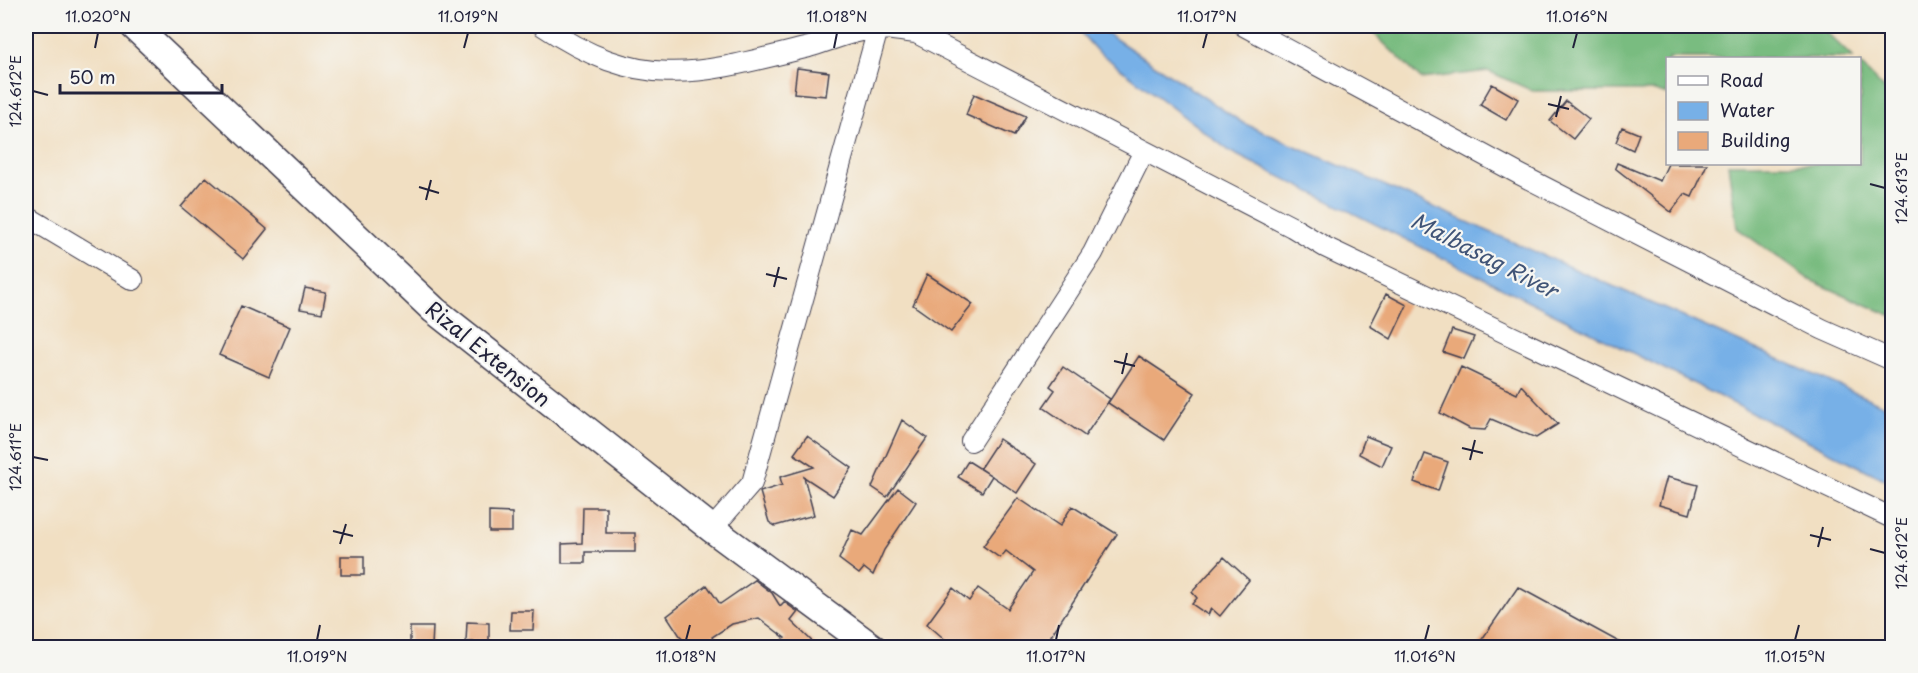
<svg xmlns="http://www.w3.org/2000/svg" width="1918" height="673" font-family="'Playpen Sans',sans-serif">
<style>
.forest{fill:#79bc80;stroke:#4e6f5e;stroke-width:1.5}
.water{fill:#77b0e7;stroke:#4c6991;stroke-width:1.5}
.building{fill:#e9a97a}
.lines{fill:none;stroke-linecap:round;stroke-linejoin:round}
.street-casing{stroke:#413e4f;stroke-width:22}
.secondary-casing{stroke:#413e4f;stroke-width:30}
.street{stroke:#fff;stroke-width:20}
.secondary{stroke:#fff;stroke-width:27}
.ticks{fill:none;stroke:#22223b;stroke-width:2}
.labels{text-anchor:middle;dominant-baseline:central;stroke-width:4.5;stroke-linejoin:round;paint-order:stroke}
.street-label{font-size:21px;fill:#22223b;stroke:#f6f6f2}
.water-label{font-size:22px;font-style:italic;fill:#405477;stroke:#f6f6f2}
.neatline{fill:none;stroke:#22223b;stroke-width:2}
.ticks-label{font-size:15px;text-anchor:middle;fill:#22223b}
</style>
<rect width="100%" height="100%" fill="#f6f6f2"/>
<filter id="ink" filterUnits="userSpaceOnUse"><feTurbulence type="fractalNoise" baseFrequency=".0167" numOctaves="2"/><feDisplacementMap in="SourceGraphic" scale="12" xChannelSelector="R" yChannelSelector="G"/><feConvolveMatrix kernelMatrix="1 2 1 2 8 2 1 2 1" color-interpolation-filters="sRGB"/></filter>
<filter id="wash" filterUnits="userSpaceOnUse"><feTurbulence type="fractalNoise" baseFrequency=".008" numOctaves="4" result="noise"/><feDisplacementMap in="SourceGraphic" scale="24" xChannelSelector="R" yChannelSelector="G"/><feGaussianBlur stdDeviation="1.35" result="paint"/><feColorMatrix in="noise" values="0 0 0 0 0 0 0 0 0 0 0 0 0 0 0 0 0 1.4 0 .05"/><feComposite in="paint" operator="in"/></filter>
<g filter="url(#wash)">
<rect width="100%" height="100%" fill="#f1dfc2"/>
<!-- forest -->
<path class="forest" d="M 1366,26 L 1820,26 L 1853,58 L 1668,58 L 1667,95 L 1655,91 L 1533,91 L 1488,71 L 1421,79 Z
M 1860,64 L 1892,97 L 1892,316 L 1810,280 L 1737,228 L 1728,164 L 1860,164 Z"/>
<!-- water -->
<path class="water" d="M 1075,26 L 1096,26 L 1243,123 L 1892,409 L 1892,483 L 1231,152 L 1096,50 Z"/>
<g id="blocks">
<!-- building -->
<path class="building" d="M 797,68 L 829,72 L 826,96 L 794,93 Z
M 1492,84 L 1518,99 L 1506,120 L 1480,105 Z
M 974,94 L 1026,116 L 1014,136 L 966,115 Z
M 1566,101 L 1589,119 L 1573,139 L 1550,121 Z
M 1622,127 L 1639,134 L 1633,150 L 1616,142 Z
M 1617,163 L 1660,181 L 1668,164 L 1707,164 L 1692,197 L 1685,194 L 1671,212 L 1615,168 Z
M 206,177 L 267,229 L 243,259 L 181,207 Z
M 927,274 L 973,304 L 951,332 L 913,305 Z
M 305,288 L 326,292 L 322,313 L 300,309 Z
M 1386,294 L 1407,305 L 1391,339 L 1370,326 Z
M 241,306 L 290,327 L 269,377 L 219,355 Z
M 1452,330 L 1474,337 L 1464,359 L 1443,352 Z
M 1139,356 L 1195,393 L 1164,440 L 1108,403 Z
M 1063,367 L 1110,399 L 1085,436 L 1043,407 L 1055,390 L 1050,386 Z
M 1461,367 L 1517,394 L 1521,385 L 1558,424 L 1536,438 L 1491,419 L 1485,430 L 1470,429 L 1440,413 Z
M 902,420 L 927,438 L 887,497 L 872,487 Z
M 807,436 L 852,468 L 833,496 L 804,477 L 814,515 L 775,526 L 769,522 L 760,492 L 782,485 L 780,477 L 814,467 L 794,454 Z
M 1366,436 L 1391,446 L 1382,466 L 1359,454 Z
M 999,439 L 1036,464 L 1017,493 L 980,468 Z
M 1425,454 L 1448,462 L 1438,491 L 1414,482 Z
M 968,461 L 992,476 L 982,492 L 958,477 Z
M 1667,477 L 1698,485 L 1690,514 L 1659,505 Z
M 898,488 L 916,502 L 884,550 L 873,575 L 864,568 L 859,574 L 839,559 L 852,530 L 863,535 Z
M 1018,498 L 1060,526 L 1072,506 L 1117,534 L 1043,648 L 955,648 L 927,624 L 953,588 L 969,601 L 978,588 L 1008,609 L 1033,572 L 1006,551 L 1000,558 L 983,546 Z
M 583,507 L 606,507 L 606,533 L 635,533 L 635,552 L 585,552 L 585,563 L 562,563 L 562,544 L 582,543 Z
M 489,512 L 512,513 L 512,532 L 489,532 Z
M 341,556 L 364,556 L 364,575 L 341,575 Z
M 1224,557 L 1249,580 L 1220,616 L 1211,608 L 1208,615 L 1192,604 L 1197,598 L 1192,592 Z
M 755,580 L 772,593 L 780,606 L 784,602 L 798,612 L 791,621 L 819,648 L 775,648 L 785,638 L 759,618 L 732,624 L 712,637 L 717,648 L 688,648 L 667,616 L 707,585 L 720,604 Z
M 1518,587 L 1630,648 L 1476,648 Z
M 511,611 L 534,611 L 533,630 L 510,630 Z
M 467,622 L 489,623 L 489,642 L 466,642 Z
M 410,627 L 433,627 L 432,646 L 410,646 Z"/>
</g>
</g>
<g filter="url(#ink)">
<use href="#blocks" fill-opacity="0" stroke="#413e4f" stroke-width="1.5"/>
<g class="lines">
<defs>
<path id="street" d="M 543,26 C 642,93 700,74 809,47 C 830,41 857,29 880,29 C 892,29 904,32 916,33 L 1292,227 L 1325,247 L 1892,518
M 1244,26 L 1519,174 L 1822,329 L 1892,360
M 26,216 L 133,280
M 971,441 L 1093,253 L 1144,151
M 712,529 L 752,483 L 878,29"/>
<path id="secondary" d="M 134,26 L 434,310 L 712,529 L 873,648"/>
</defs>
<!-- street casing -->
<use href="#street" class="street-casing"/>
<!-- secondary casing -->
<use href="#secondary" class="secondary-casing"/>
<!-- street -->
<use href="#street" class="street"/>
<!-- secondary -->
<use href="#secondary" class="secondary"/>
</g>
</g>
<!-- ticks -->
<path class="ticks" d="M 95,48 L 98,33M 464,48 L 468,33M 834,48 L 837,33M 1203,48 L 1207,33M 1573,48 L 1577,33M 33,91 L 48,95M 1548,104 L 1569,109M 1556,117 L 1561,96M 1870,184 L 1885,188M 419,187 L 439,193M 426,200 L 431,180M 766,274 L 787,279M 774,287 L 779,267M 1114,361 L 1135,366M 1122,374 L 1127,353M 1462,448 L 1483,453M 33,457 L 48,460M 1470,460 L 1475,440M 333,531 L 353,536M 1810,535 L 1831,540M 340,544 L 346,524M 1818,547 L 1823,527M 1870,549 L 1885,553M 317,640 L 320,625M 686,640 L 690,625M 1056,640 L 1059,625M 1425,640 L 1429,625M 1795,640 L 1799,625"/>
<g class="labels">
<!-- street labels -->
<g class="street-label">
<text transform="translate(489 353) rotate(39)">Rizal Extension</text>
</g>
<!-- water labels -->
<g class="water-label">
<text transform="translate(1485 254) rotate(27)">Malbasag River</text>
</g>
</g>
<!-- margin -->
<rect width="1918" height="673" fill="none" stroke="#f6f6f2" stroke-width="66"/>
<!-- legend -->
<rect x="1666" y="57" width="195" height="108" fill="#f6f6f2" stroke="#a1a1a9" stroke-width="1.5"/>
<rect x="1678" y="76" width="30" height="9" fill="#ffffff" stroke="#a1a1a9" stroke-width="1.5"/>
<text x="1720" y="87" font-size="18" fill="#22223b">Road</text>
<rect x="1678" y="102" width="30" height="18" fill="#77b0e7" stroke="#a1a1a9" stroke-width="1.5"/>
<text x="1720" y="117" font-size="18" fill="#22223b">Water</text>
<rect x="1678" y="132" width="30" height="18" fill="#e9a97a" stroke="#a1a1a9" stroke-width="1.5"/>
<text x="1720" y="147" font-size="18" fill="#22223b">Building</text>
<!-- scale -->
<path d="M60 84v9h162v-9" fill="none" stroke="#22223b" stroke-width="3"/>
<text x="69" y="84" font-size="18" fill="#22223b" stroke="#f6f6f2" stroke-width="4.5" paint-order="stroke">50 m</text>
<rect x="33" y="33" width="1852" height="607" class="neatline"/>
<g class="ticks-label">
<text x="98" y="22">11.020°N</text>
<text x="468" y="22">11.019°N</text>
<text x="837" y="22">11.018°N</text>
<text x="1207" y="22">11.017°N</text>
<text x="1577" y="22">11.016°N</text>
<text transform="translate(16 91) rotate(-90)" y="5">124.612°E</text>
<text transform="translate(1902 188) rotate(-90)" y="5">124.613°E</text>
<text transform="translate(16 457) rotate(-90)" y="5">124.611°E</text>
<text transform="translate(1902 553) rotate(-90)" y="5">124.612°E</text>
<text x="317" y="662">11.019°N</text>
<text x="686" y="662">11.018°N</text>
<text x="1056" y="662">11.017°N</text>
<text x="1425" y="662">11.016°N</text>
<text x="1795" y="662">11.015°N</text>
</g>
</svg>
